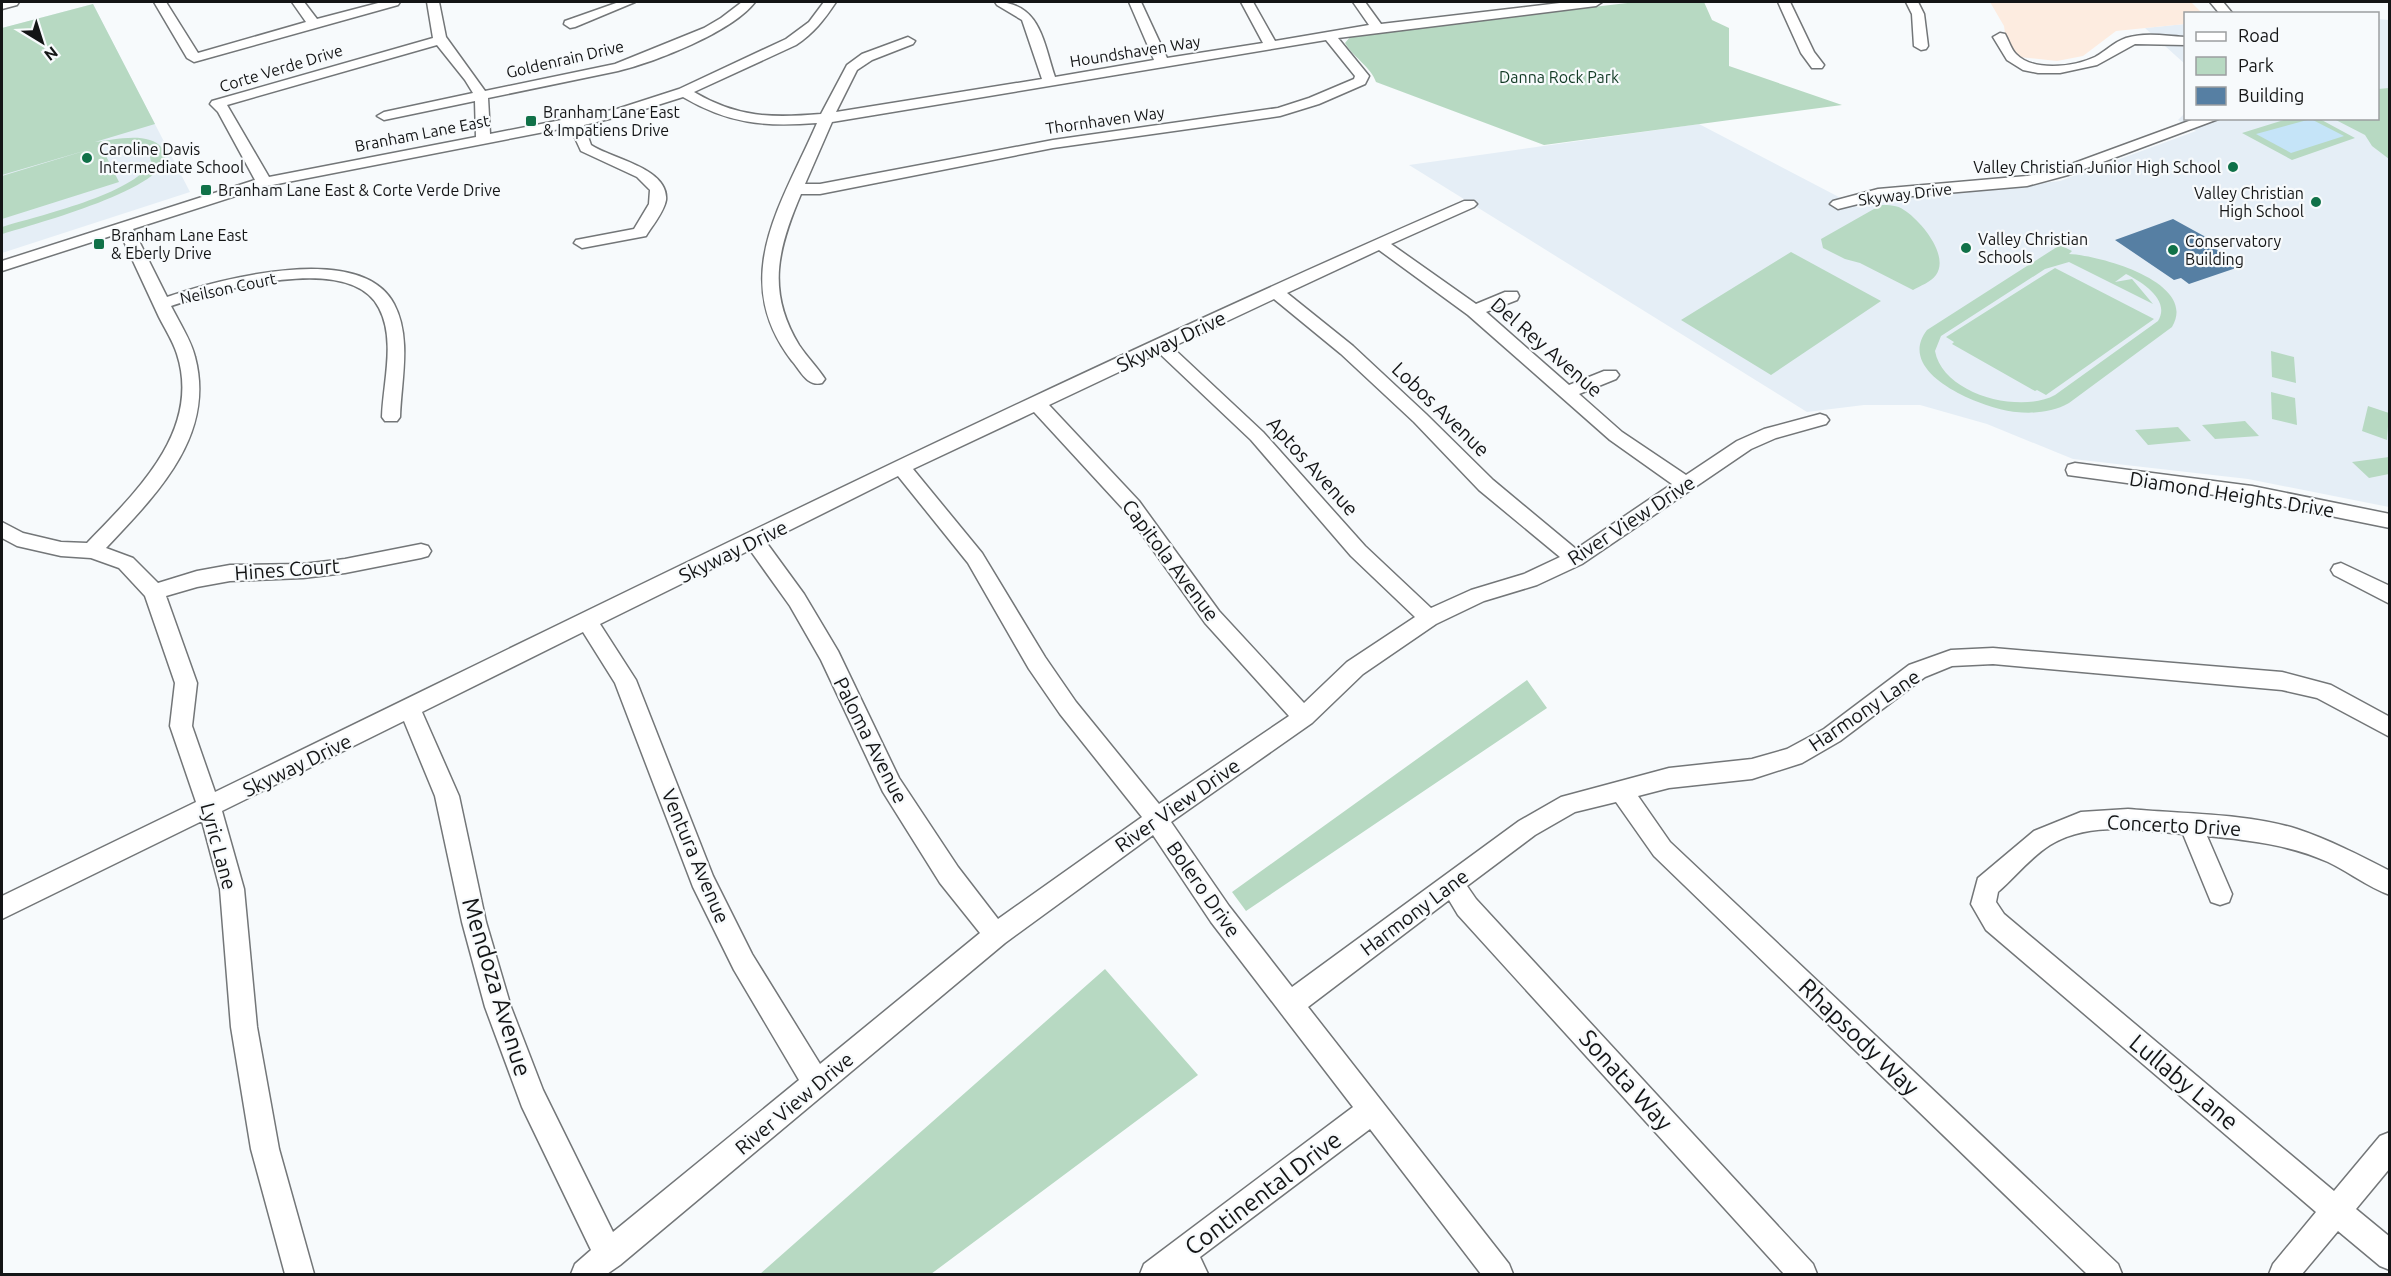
<svg xmlns="http://www.w3.org/2000/svg" width="2391" height="1276" font-family="Ubuntu,sans-serif">
<style>
.built{fill:#e5eef6}
.industrial{fill:#fdece0}
.green{fill:#b7d9c2;fill-rule:evenodd}
.water{fill:#c5e4f8}
.building{fill:#567fa3}
.lines{fill:none;stroke-linecap:round;stroke-linejoin:round}
.minor-casing{stroke:#737678;stroke-width:3}
.minor{fill:#fff;fill-rule:evenodd}
.poi-dot{fill:#107148;stroke:#f7fafc;stroke-width:2}
.labels{text-anchor:middle;dominant-baseline:central;stroke-width:4.5;stroke-linejoin:round;paint-order:stroke}
.far-street-label{font-size:16px;fill:#141516;stroke:#f7fafc}
.far-park-label{font-size:16px;fill:#113a24;stroke:#f7fafc}
.far-poi-label{font-size:16px;fill:#141516;stroke:#f7fafc;text-anchor:start}
.street-label{font-size:20px;fill:#141516;stroke:#f7fafc}
.near-street-label{font-size:24px;fill:#141516;stroke:#f7fafc}
</style>
<rect width="100%" height="100%" fill="#f7fafc"/>
<!-- built -->
<path class="built" d="M 93,4 L 190,192 L 2,253 L 2,28 Z
M 2378,19 L 2389,20 L 2389,507 L 2248,479 L 2073,459 L 1987,424 L 1920,405 L 1864,405 L 1807,412 L 1409,165 L 1699,124 L 1858,207 L 1898,198 L 2060,181 L 2196,131 L 2178,120 L 2185,113 L 2186,118 L 2378,118 Z
M 2185,24 L 2185,64 L 2145,28 Z"/>
<!-- industrial -->
<path class="industrial" d="M 1990,2 L 2191,2 L 2202,13 L 2186,14 L 2185,24 L 2116,31 L 2083,56 L 2057,61 L 2019,57 L 2006,40 L 2004,26 Z"/>
<!-- green -->
<path class="green" d="M 1636,2 L 1704,2 L 1712,20 L 1729,28 L 1729,66 L 1842,105 L 1544,145 L 1376,82 C 1371,67 1353,57 1345,43 L 1350,37 L 1394,30 Z
M 93,4 L 155,124 L 95,142 C 113,140 149,131 162,148 C 190,184 23,227 2,234 L 2,227 C 37,216 135,194 151,162 L 149,152 C 136,141 116,143 101,146 L 119,182 L 2,219 L 2,176 L 94,148 L 2,175 L 2,28 Z
M 2389,88 L 2390,88 L 2389,159 L 2372,146 L 2365,135 L 2334,119 L 2378,118 L 2378,89 Z
M 2318,118 L 2355,138 L 2292,160 L 2242,133 L 2287,119 Z
M 1881,205 C 1889,205 1897,205 1904,210 C 1920,220 1950,255 1936,275 C 1931,282 1920,286 1913,290 L 1860,263 L 1845,259 L 1823,248 L 1821,239 Z
M 2060,245 L 2072,251 L 2069,254 C 2098,255 2199,282 2172,327 L 2069,403 C 2053,412 2034,414 2016,412 C 1984,409 1893,374 1927,330 ZM 2069,262 L 2153,304 L 2132,279 L 2115,282 L 2126,274 C 2142,282 2171,300 2158,321 L 2055,395 C 2021,414 1943,395 1935,351 L 1941,336 L 2045,269 Z
M 1791,252 L 1881,301 L 1771,375 L 1681,320 Z
M 2055,268 L 2154,319 L 2046,395 L 2037,390 L 2035,391 L 1952,344 L 1954,342 L 1946,337 Z
M 2271,351 L 2294,357 L 2296,383 L 2272,377 Z
M 2271,392 L 2295,398 L 2297,425 L 2272,419 Z
M 2368,406 L 2389,413 L 2387,440 L 2362,431 Z
M 2245,421 L 2259,436 L 2215,439 L 2202,425 Z
M 2178,427 L 2191,441 L 2148,445 L 2135,430 Z
M 2389,457 L 2389,474 L 2369,478 L 2352,462 Z
M 1527,680 L 1547,708 L 1246,911 L 1232,892 Z
M 1105,969 L 1198,1075 L 931,1274 L 760,1274 Z"/>
<!-- water -->
<path class="water" d="M 2311,119 L 2344,136 L 2291,153 L 2256,134 Z"/>
<!-- building -->
<path class="building" d="M 2173,219 L 2213,241 L 2206,243 L 2227,256 L 2221,258 L 2236,268 L 2189,284 L 2181,278 L 2174,280 L 2115,240 Z"/>
<g class="lines">
<defs>
<path id="minor" d="M 2,2 L 19,2 L 17,5 L 2,9 Z
M 154,2 L 166,2 L 198,53 L 306,22 L 292,2 L 304,2 L 317,19 L 382,2 L 400,2 L 398,5 L 194,62 L 187,58 Z
M 427,2 L 439,2 L 446,37 L 485,91 L 615,64 L 704,28 L 721,18 L 742,2 L 755,2 C 732,32 655,62 618,71 L 488,98 L 490,134 L 617,109 L 679,89 L 786,39 L 809,22 L 824,2 L 836,2 C 824,20 814,33 796,45 L 694,92 C 738,118 772,118 821,114 L 847,65 L 862,54 L 908,37 L 915,41 L 913,44 L 872,60 L 857,70 L 836,112 L 1042,79 L 1022,20 L 997,5 L 995,2 C 1040,2 1043,41 1055,77 L 1154,60 L 1129,2 L 1141,2 L 1167,58 L 1263,43 L 1241,2 L 1253,2 L 1275,41 L 1369,25 L 1353,2 L 1365,2 L 1381,24 L 1568,2 L 1602,2 L 1596,6 L 1338,38 L 1369,76 L 1365,84 L 1319,104 L 1280,116 L 1053,148 L 820,194 L 801,194 C 778,248 766,291 799,345 C 807,357 817,367 825,379 L 822,383 C 807,387 801,371 792,361 C 728,278 782,204 817,123 C 764,127 729,124 683,97 L 626,115 L 584,125 L 591,145 C 612,159 669,168 666,200 C 664,212 652,226 646,236 L 582,248 L 574,243 L 576,240 L 634,229 L 649,204 L 650,190 L 637,177 L 581,151 L 570,127 L 267,186 L 133,229 L 167,297 C 219,279 361,241 394,304 C 412,338 401,381 400,417 L 397,421 L 385,421 L 382,417 C 383,383 396,340 379,308 C 350,251 217,291 171,306 C 179,322 191,340 195,357 C 216,436 156,495 106,548 L 133,558 L 158,583 L 197,571 L 230,565 L 303,564 L 345,559 L 421,544 L 428,546 L 431,551 L 428,556 L 421,558 L 345,573 L 303,578 L 230,581 L 197,587 L 166,596 L 197,683 L 192,726 L 215,792 C 629,591 1042,385 1464,201 L 1474,201 L 1477,204 L 1474,207 L 1391,244 L 1476,304 L 1505,292 L 1517,292 L 1519,296 L 1517,300 L 1486,312 L 1569,385 L 1604,371 L 1616,371 L 1619,375 L 1616,379 L 1579,394 L 1622,432 L 1686,475 L 1737,441 L 1764,429 L 1820,414 L 1826,416 L 1829,420 L 1826,424 L 1776,438 L 1751,449 L 1582,564 L 1537,585 L 1484,601 L 1436,624 L 1363,674 L 1312,723 L 1171,822 L 1229,906 L 1292,987 L 1519,821 L 1561,797 L 1669,768 L 1752,759 L 1787,749 L 1824,729 L 1909,665 L 1951,650 L 1993,648 L 2282,672 L 2331,685 L 2390,717 L 2390,737 L 2317,698 L 2282,690 L 1993,664 L 1952,666 L 1925,677 L 1840,741 L 1802,763 L 1752,779 L 1669,788 L 1638,796 L 1670,842 L 2118,1264 L 2122,1274 L 2087,1274 L 1654,856 L 1616,802 L 1575,812 L 1535,835 L 1467,886 L 1476,899 L 1813,1264 L 1817,1274 L 1784,1274 L 1458,915 L 1449,900 L 1308,1007 L 1509,1264 L 1513,1274 L 1481,1274 L 1370,1129 L 1200,1257 L 1208,1274 L 1140,1274 L 1144,1264 L 1353,1107 L 1211,922 L 1153,835 L 1005,943 L 620,1265 L 607,1274 L 571,1274 L 575,1264 L 591,1250 L 522,1107 L 485,1007 L 462,922 L 435,796 L 404,721 L 222,811 L 244,889 L 257,1027 L 279,1149 L 314,1274 L 285,1274 L 251,1149 L 231,1027 L 220,889 L 202,821 L 2,919 L 2,896 L 196,802 L 170,726 L 175,683 L 145,596 L 119,568 L 91,558 L 61,556 L 17,546 L 2,538 L 2,522 L 23,533 L 61,542 L 87,543 C 135,493 202,431 177,354 C 173,341 165,329 159,317 C 146,289 133,261 120,233 L 2,271 L 2,261 L 255,180 L 218,112 L 210,104 L 212,101 L 433,38 ZM 1326,40 L 1355,76 L 1354,79 L 1309,98 L 1278,108 L 1053,140 L 820,184 L 805,184 L 832,122 ZM 437,45 L 465,80 L 473,93 L 384,112 L 377,116 L 384,120 L 475,101 L 476,137 L 269,177 L 227,105 ZM 1379,250 L 1468,315 L 1610,440 L 1672,484 L 1576,549 L 1493,480 L 1426,414 L 1353,346 L 1287,293 ZM 1274,299 L 1341,354 L 1414,422 L 1479,490 L 1560,557 L 1524,574 L 1471,590 L 1431,608 L 1365,546 L 1263,432 L 1172,347 ZM 1159,353 L 1251,440 L 1351,556 L 1415,617 L 1347,662 L 1304,703 L 1219,611 L 1139,501 L 1049,405 ZM 1034,412 L 1125,511 L 1205,623 L 1289,716 L 1159,804 L 1076,702 L 1045,657 L 982,553 L 913,469 ZM 898,476 L 968,563 L 1029,669 L 1060,714 L 1142,817 L 998,919 L 958,867 L 899,778 L 838,651 L 804,594 L 766,542 ZM 750,550 L 790,606 L 821,660 L 883,792 L 940,883 L 980,933 L 820,1064 L 752,954 L 713,876 L 636,680 L 600,624 ZM 583,632 L 615,683 L 693,887 L 734,970 L 799,1080 L 613,1232 L 543,1090 L 511,1007 L 486,922 L 459,796 L 422,712 Z
M 619,2 L 635,2 L 575,27 L 570,28 L 564,24 L 565,21 Z
M 1778,2 L 1790,2 L 1814,52 L 1824,65 L 1822,68 L 1812,68 L 1801,53 Z
M 1906,2 L 1918,2 L 1924,14 L 1928,46 L 1926,49 L 1921,50 L 1914,46 L 1912,14 Z
M 2210,2 L 2223,2 L 2233,14 L 2220,14 Z
M 2000,33 L 2005,34 C 2009,41 2011,49 2016,54 C 2033,72 2074,67 2095,57 C 2106,51 2114,42 2126,38 C 2146,32 2166,36 2186,37 L 2186,45 L 2135,44 L 2097,65 L 2060,73 L 2038,73 L 2023,70 L 2007,60 L 1993,37 Z
M 2197,118 L 2221,118 L 2068,175 L 2027,186 L 1878,199 L 1838,209 L 1830,204 L 1833,201 L 1878,189 L 2027,176 L 2058,169 Z
M 2075,463 L 2252,486 L 2390,514 L 2390,528 L 2252,500 L 2068,475 L 2066,470 L 2068,465 Z
M 2341,563 L 2390,586 L 2390,604 L 2334,575 L 2331,570 L 2334,565 Z
M 2128,809 C 2182,814 2246,813 2297,829 C 2330,840 2359,855 2390,871 L 2390,895 C 2368,887 2349,872 2328,862 C 2290,845 2249,840 2207,836 L 2232,894 L 2229,902 L 2220,905 L 2211,902 L 2183,834 C 2140,830 2089,821 2050,845 C 2031,857 2015,877 1998,892 L 1996,902 L 2004,914 L 2334,1191 L 2380,1136 L 2390,1132 L 2390,1168 L 2356,1209 L 2390,1237 L 2390,1270 L 2380,1266 L 2338,1231 L 2302,1274 L 2269,1274 L 2273,1264 L 2316,1212 L 1986,930 L 1971,904 L 1978,878 L 2034,831 L 2081,812 Z"/>
</defs>
<!-- minor casing -->
<use href="#minor" class="minor-casing"/>
<!-- minor -->
<use href="#minor" class="minor"/>
</g>
<!-- markers -->
<g class="poi-dot">
<rect x="525" y="115" width="12" height="12" rx="3"/>
<circle cx="87" cy="158" r="6"/>
<circle cx="2233" cy="167" r="6"/>
<rect x="200" y="184" width="12" height="12" rx="3"/>
<circle cx="2316" cy="202" r="6"/>
<rect x="93" y="238" width="12" height="12" rx="3"/>
<circle cx="1966" cy="248" r="6"/>
<circle cx="2173" cy="250" r="6"/>
</g>
<g class="labels">
<!-- far-street labels -->
<g class="far-street-label">
<text transform="translate(1135 51) rotate(-9)">Houndshaven Way</text>
<text transform="translate(565 59) rotate(-13)">Goldenrain Drive</text>
<text transform="translate(281 68) rotate(-17)">Corte Verde Drive</text>
<text transform="translate(1105 120) rotate(-8)">Thornhaven Way</text>
<text transform="translate(422 133) rotate(-11)">Branham Lane East</text>
<text transform="translate(1905 194) rotate(-7)">Skyway Drive</text>
<text transform="translate(228 288) rotate(-12)">Neilson Court</text>
</g>
<!-- far-park labels -->
<g class="far-park-label">
<text x="1559" y="77">Danna Rock Park</text>
</g>
<!-- far-poi labels -->
<g class="far-poi-label">
<text x="543" y="112">Branham Lane East<tspan x="543" dy="18">&amp; Impatiens Drive</tspan></text>
<text x="99" y="149">Caroline Davis<tspan x="99" dy="18">Intermediate School</tspan></text>
<text x="2221" y="167" text-anchor="end">Valley Christian Junior High School</text>
<text x="218" y="190">Branham Lane East &amp; Corte Verde Drive</text>
<text x="2304" y="193" text-anchor="end">Valley Christian<tspan x="2304" dy="18">High School</tspan></text>
<text x="111" y="235">Branham Lane East<tspan x="111" dy="18">&amp; Eberly Drive</tspan></text>
<text x="1978" y="239">Valley Christian<tspan x="1978" dy="18">Schools</tspan></text>
<text x="2185" y="241">Conservatory<tspan x="2185" dy="18">Building</tspan></text>
</g>
<!-- street labels -->
<g class="street-label">
<text transform="translate(1171 341) rotate(-25)">Skyway Drive</text>
<text transform="translate(1547 347) rotate(41)">Del Rey Avenue</text>
<text transform="translate(1441 409) rotate(44)">Lobos Avenue</text>
<text transform="translate(1313 466) rotate(48)">Aptos Avenue</text>
<text transform="translate(2232 494) rotate(9)">Diamond Heights Drive</text>
<text transform="translate(1631 520) rotate(-33)">River View Drive</text>
<text transform="translate(733 551) rotate(-26)">Skyway Drive</text>
<text transform="translate(1171 560) rotate(53)">Capitola Avenue</text>
<text transform="translate(287 569) rotate(-4)">Hines Court</text>
<text transform="translate(1864 710) rotate(-34)">Harmony Lane</text>
<text transform="translate(871 740) rotate(63)">Paloma Avenue</text>
<text transform="translate(297 765) rotate(-26)">Skyway Drive</text>
<text transform="translate(1177 805) rotate(-35)">River View Drive</text>
<text transform="translate(2174 825) rotate(3)">Concerto Drive</text>
<text transform="translate(219 846) rotate(75)">Lyric Lane</text>
<text transform="translate(696 856) rotate(67)">Ventura Avenue</text>
<text transform="translate(1204 889) rotate(55)">Bolero Drive</text>
<text transform="translate(1414 912) rotate(-37)">Harmony Lane</text>
<text transform="translate(794 1103) rotate(-40)">River View Drive</text>
</g>
<!-- near-street labels -->
<g class="near-street-label">
<text transform="translate(497 987) rotate(73)">Mendoza Avenue</text>
<text transform="translate(1859 1037) rotate(44)">Rhapsody Way</text>
<text transform="translate(1626 1080) rotate(48)">Sonata Way</text>
<text transform="translate(2184 1082) rotate(40)">Lullaby Lane</text>
<text transform="translate(1263 1193) rotate(-37)">Continental Drive</text>
</g>
</g>
<!-- border -->
<rect width="2391" height="1276" fill="none" stroke="#141516" stroke-width="6"/>
<!-- legend -->
<rect x="2184" y="12" width="195" height="108" fill="#f7fafc" stroke="#9c9ea0" stroke-width="1.5"/>
<rect x="2196" y="32" width="30" height="9" fill="#ffffff" stroke="#9c9ea0" stroke-width="1.5"/>
<text x="2238" y="42" font-size="18" fill="#141516">Road</text>
<rect x="2196" y="57" width="30" height="18" fill="#b7d9c2" stroke="#9c9ea0" stroke-width="1.5"/>
<text x="2238" y="72" font-size="18" fill="#141516">Park</text>
<rect x="2196" y="87" width="30" height="18" fill="#567fa3" stroke="#9c9ea0" stroke-width="1.5"/>
<text x="2238" y="102" font-size="18" fill="#141516">Building</text>
<!-- north arrow -->
<g transform="translate(42 42) rotate(142)" stroke="#f7fafc" stroke-width="4.5" paint-order="stroke">
<path d="M0-4.5L10 22L0 15L-10 22Z" fill="#141516"/>
<text y="-9" font-size="16" font-weight="bold" text-anchor="middle" fill="#141516">N</text>
</g>
</svg>
